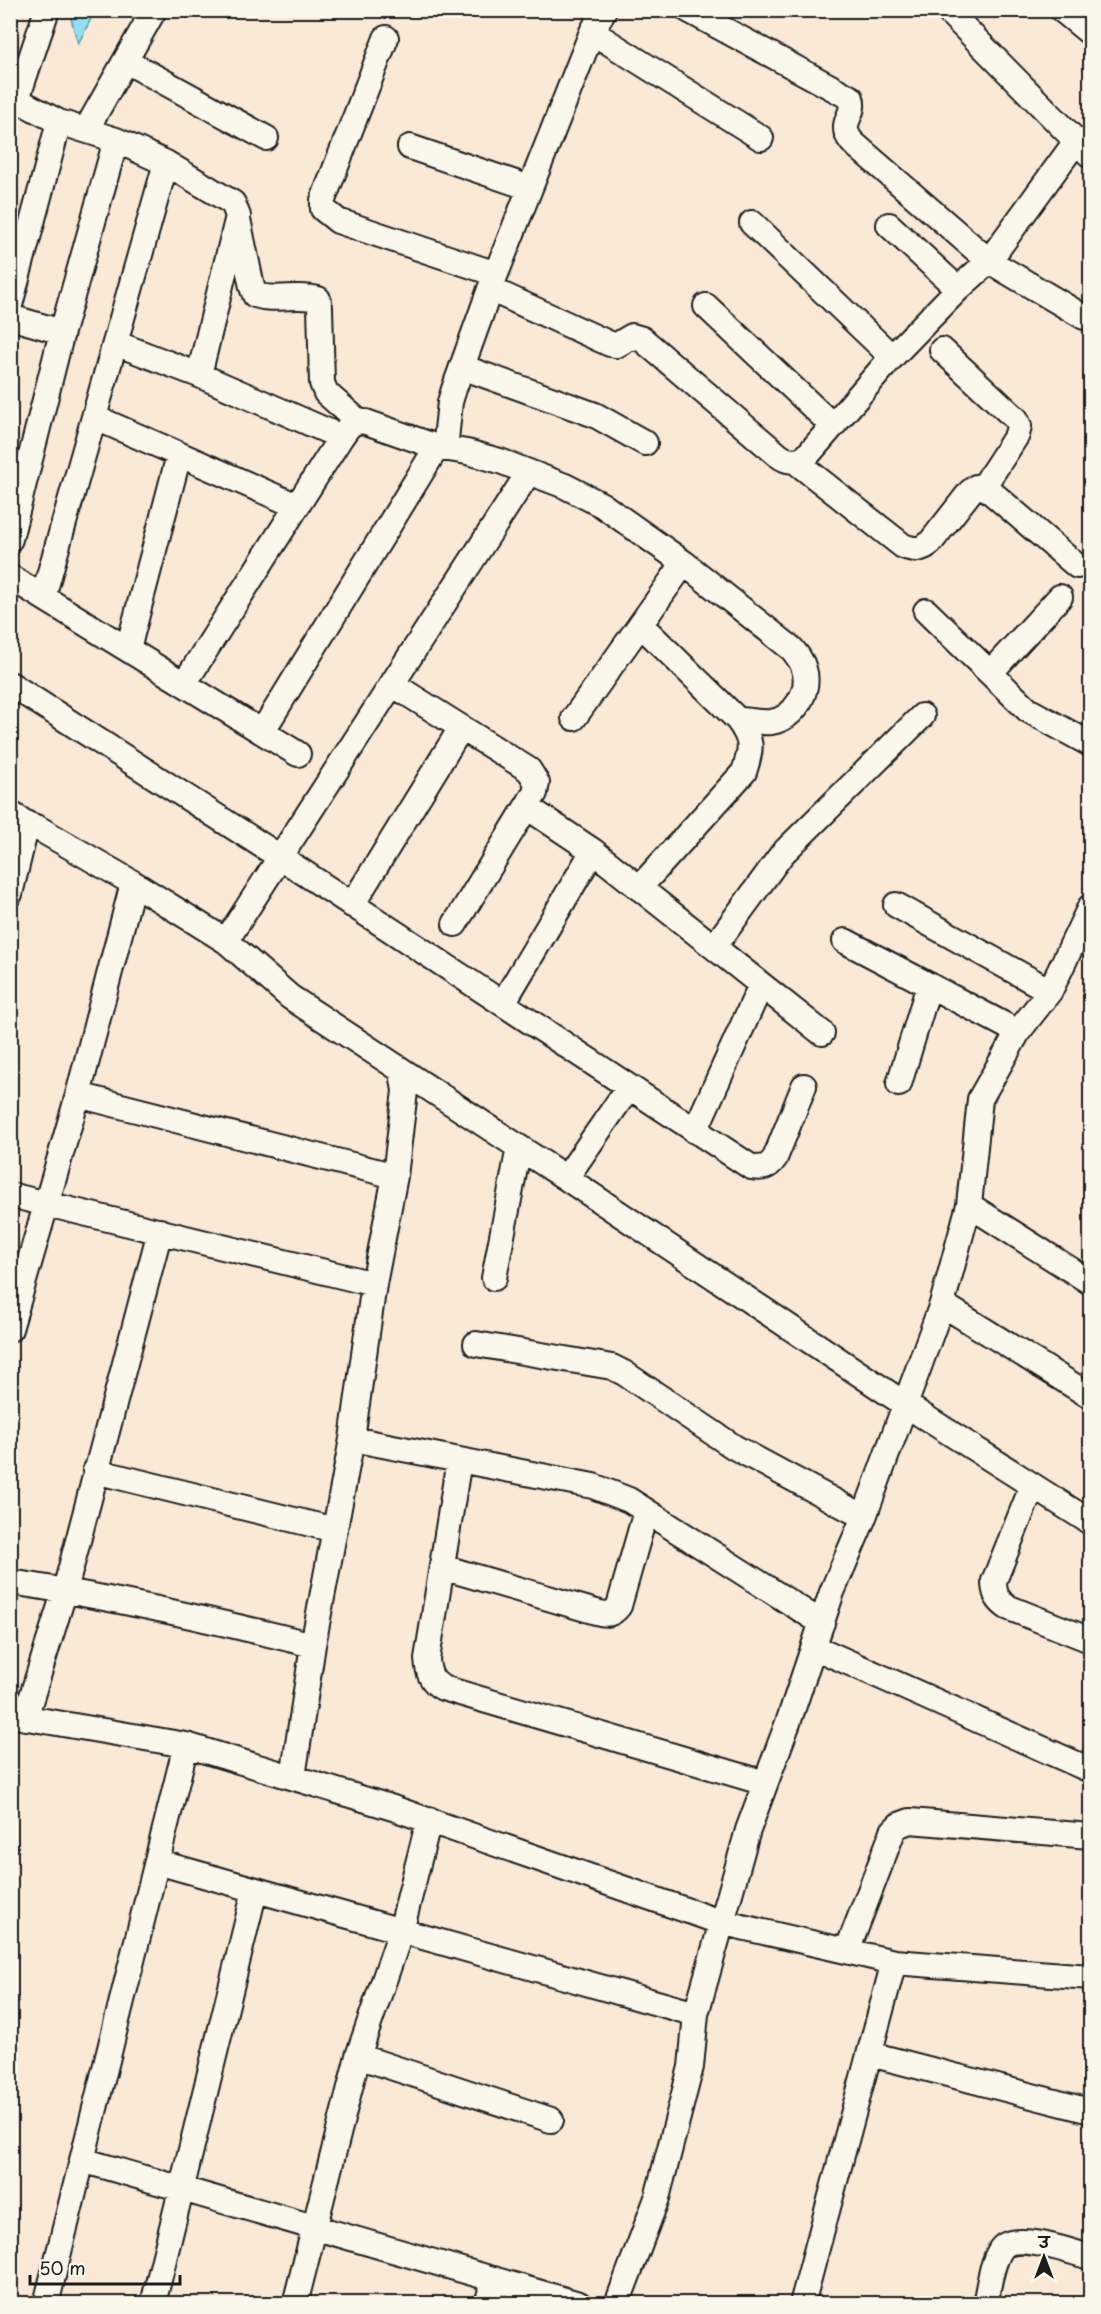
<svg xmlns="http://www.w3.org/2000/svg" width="1101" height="2314" font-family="'Playpen Sans','Playpen Sans Deva',sans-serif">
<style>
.water{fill:#93def4;stroke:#63909e;stroke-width:1.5}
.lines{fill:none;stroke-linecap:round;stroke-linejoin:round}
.minor-casing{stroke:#1c1c1c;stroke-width:28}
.minor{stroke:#fbf7ec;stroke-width:24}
</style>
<rect width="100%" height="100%" fill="#fbe9d8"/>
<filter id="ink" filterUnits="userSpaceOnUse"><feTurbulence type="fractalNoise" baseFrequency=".0167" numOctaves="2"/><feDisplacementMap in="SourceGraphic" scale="12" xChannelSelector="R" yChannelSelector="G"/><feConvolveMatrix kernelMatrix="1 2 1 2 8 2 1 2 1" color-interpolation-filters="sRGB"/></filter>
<g filter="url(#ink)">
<!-- water -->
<path class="water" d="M 69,11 L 95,11 L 78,44 Z"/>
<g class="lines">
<defs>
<path id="minor" d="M 688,10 L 851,98 C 857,116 836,122 852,142 L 989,261 L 1084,317
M 947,10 L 1090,155
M 1062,10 L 1090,33
M 592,32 L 761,138
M 386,38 L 323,200 L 323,209 L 338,221 L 496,274
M 126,61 L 266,138
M 10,96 L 59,122 L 116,140 L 166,163 L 233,203 L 238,216 L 199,375
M 17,99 L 47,10
M 86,130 L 154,10
M 410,147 L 530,188
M 752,223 L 892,357
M 239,224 L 252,287 L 255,295 C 276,302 297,293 318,299 L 320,307 L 322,383 L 326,393 L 358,421
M 889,225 L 958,289
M 490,289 L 610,344 L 617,345 L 632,336 L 642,339 L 778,455 C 787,462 794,462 805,458 L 892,357 L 958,289 L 989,261 L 1077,140
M 10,305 L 59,122
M 706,306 L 832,425
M 10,317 L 62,332
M 115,343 L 199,375 L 341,437
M 942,350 L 1016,419 L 1019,426 L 1017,435 L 984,486
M 462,367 L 595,415 L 645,443
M 94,417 L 297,506
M 445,449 L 450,402 L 454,389 L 490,289 L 592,32 L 604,10
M 795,461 L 903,546 C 914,550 920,551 930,543 L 970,492 L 976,487 L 984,486 L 1077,566
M 10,539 L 62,332 L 116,140
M 10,577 L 298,754
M 43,597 L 166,163
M 926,611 L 1028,710 L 1090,744
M 128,649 L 179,455
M 990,673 L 1060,597
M 10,684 L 280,857 L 751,1167 C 762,1169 768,1168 775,1158 L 804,1086
M 184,684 L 341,437 C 349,426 352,420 366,422 L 437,447 L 467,452 L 500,461 L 565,486 L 602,505 L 684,563 L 792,649 C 797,655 802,661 804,669 C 811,691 794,719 771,722 C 761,723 749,720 738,720
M 392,684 L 529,770 L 537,783 L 535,793 L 455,924
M 574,718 L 684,563
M 262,732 L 437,447
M 527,807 L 593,851 L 822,1033
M 10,813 L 27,824 L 38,828 L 133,883 L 226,941 L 290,997 L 566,1178 L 906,1405 L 1090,1522
M 639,888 L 744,772 C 752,748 753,741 738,720 L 641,625
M 10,894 L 27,824
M 352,905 L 461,728
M 896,905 L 1050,991
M 226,941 L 529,472
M 845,941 L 1018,1032
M 714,947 L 782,854 L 922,716
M 503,1003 L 593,851
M 899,1084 L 929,985
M 78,1095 L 395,1176
M 695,1131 L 761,985
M 566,1178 L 629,1087
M 10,1195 L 374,1284
M 969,1205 L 1090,1282
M 494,1278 L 519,1147
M 942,1304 L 1090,1396
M 10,1329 L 78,1095 L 133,883
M 476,1344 L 612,1367 L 624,1373 L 734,1447 L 864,1517
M 352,1439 L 593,1486 L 629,1500 L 822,1623
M 459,1460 L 427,1659 C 428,1672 431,1682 443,1688 L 765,1783
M 95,1471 L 335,1530
M 1032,1487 L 994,1581 C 994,1593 997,1600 1007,1607 L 1090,1640
M 442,1567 L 596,1612 C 607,1615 612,1615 619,1606 L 646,1511
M 10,1582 C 113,1597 213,1620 313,1645
M 814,1647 L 1090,1770
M 10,1715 L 186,1745 L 393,1808 L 720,1922 L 894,1962 L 1090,1977
M 25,1718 L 65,1590 L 160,1231
M 293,1777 L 313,1645 L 352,1439 L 374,1284 L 395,1176 L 405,1091 L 402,1072
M 157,1862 L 696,2014
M 847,1951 L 893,1831 L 899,1825 L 910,1821 L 1090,1836
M 870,2054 L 1090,2111
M 358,2056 L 551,2120
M 82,2160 L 579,2304
M 46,2304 L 186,1745
M 153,2304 L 255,1890
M 295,2304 L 358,2056 L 401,1931 L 429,1820
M 487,2304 L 494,2279
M 617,2304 L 657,2198 L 691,2067 L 696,2014 L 748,1830 L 789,1720 L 832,1592 L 864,1517 L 942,1304 L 969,1205 L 980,1099 L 1018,1032 L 1050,991 L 1090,907
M 802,2304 L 894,1962
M 985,2304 C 989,2287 991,2264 1001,2249 C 1013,2231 1071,2252 1090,2257"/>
</defs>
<!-- minor casing -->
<use href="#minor" class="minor-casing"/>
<!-- minor -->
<use href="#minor" class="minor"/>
</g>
</g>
<!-- margin -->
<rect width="1101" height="2314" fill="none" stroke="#fbf7ec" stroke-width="36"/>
<rect x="18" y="18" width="1065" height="2278" fill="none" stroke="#1c1c1c" stroke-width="2" filter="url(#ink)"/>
<!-- north arrow -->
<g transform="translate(1044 2257)" stroke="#fbf7ec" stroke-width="4.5" paint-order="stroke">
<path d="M0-4.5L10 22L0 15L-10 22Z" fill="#1c1c1c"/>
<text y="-9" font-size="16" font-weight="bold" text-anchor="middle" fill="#1c1c1c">उ</text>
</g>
<!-- scale -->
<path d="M30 2275v9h150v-9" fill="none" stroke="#1c1c1c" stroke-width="3"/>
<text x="39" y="2275" font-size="18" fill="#1c1c1c" stroke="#fbf7ec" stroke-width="4.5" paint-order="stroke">50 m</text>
</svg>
